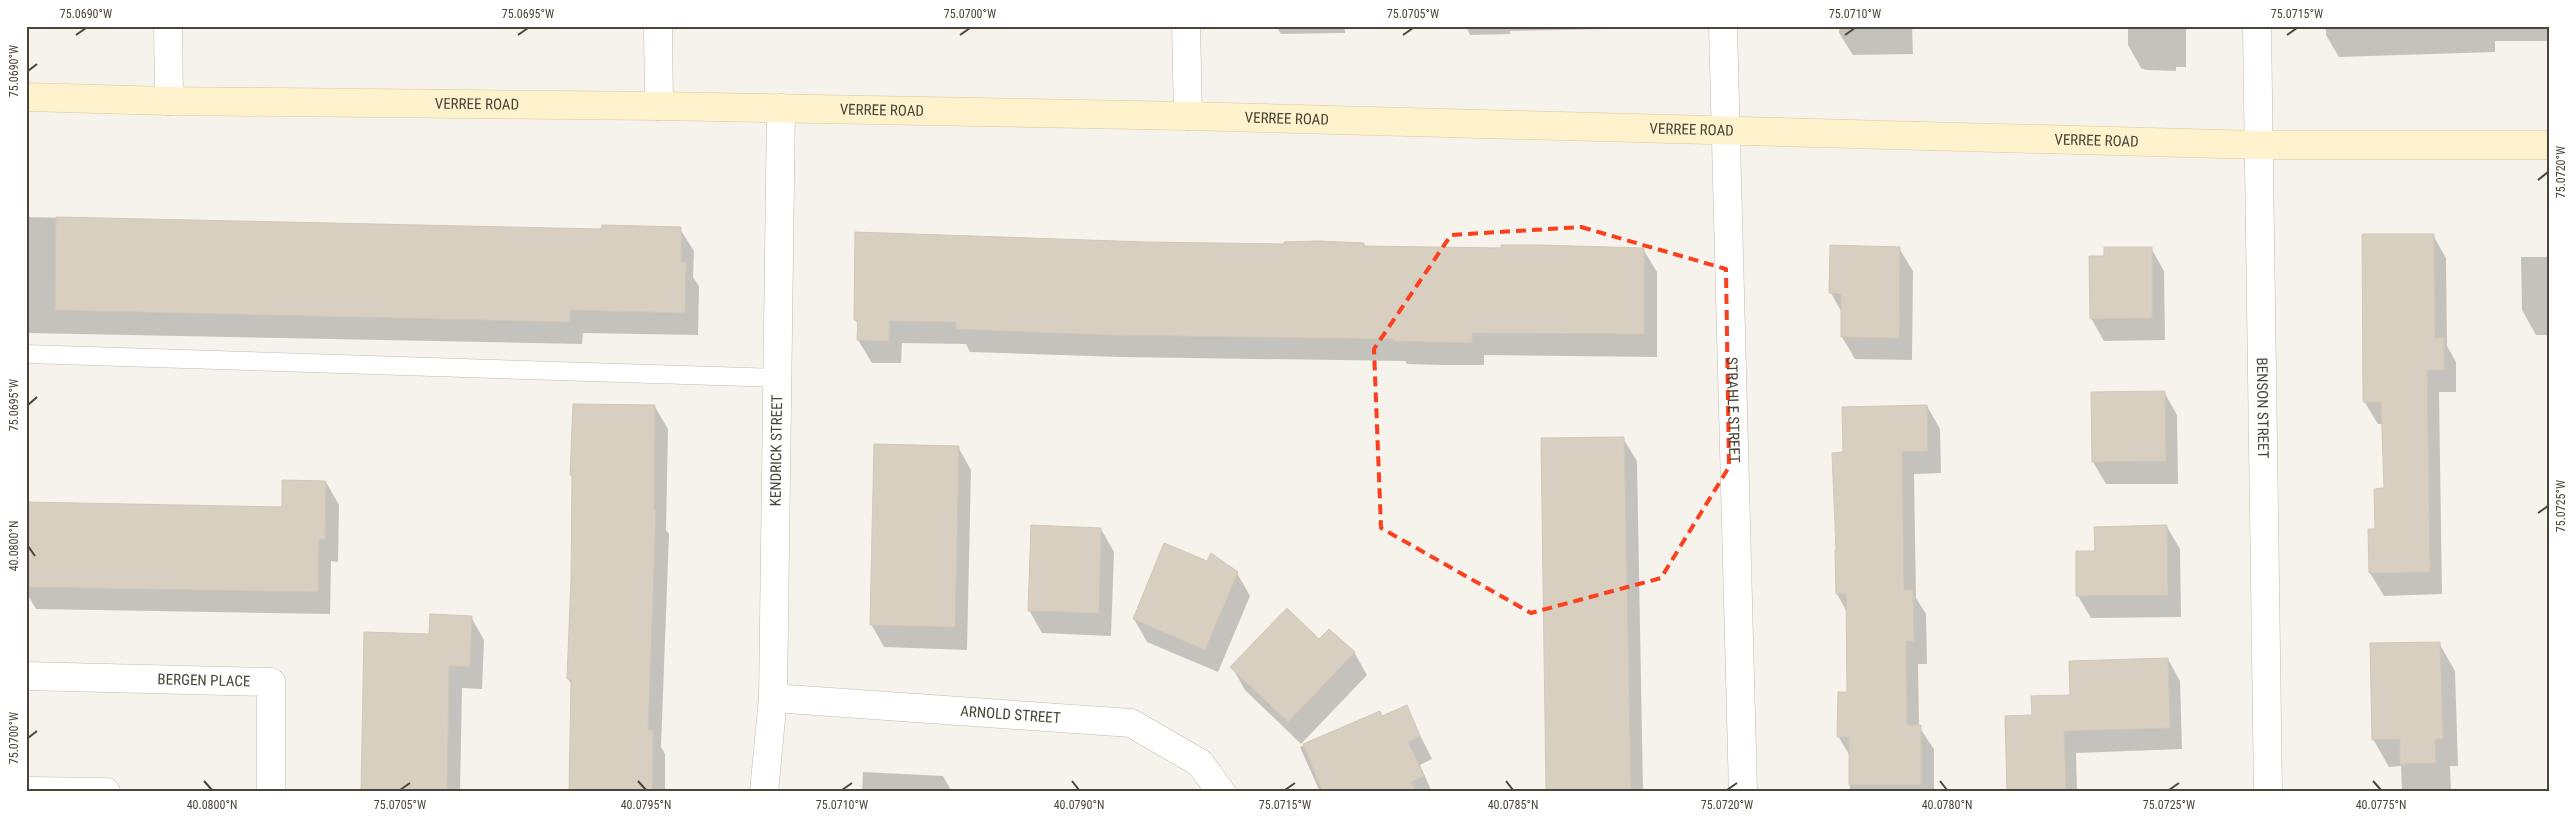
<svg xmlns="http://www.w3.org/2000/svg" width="2575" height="818" font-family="'Roboto Condensed',sans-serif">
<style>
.shadow{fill:#0003}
.building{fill:#d8cfc1;stroke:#d3c7b4}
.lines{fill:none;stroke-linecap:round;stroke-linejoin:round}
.service-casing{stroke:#c2bbae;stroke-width:19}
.minor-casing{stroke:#c2bbae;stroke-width:29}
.secondary-casing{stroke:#d6c79b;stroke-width:29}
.service{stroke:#fff;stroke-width:18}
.minor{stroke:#fff;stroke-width:28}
.secondary{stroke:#fff3cd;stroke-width:28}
.marked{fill:none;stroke:#fc3f1d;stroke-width:4;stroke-dasharray:10 6;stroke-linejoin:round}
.ticks{fill:none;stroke:#4b4439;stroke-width:2}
.labels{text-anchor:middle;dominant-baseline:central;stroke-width:5;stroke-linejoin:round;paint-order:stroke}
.street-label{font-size:15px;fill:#4b4439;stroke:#fff}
.neatline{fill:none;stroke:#4b4439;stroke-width:2}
.ticks-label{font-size:12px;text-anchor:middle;fill:#4b4439}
</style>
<rect width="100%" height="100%" fill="#f6f3ec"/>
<!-- shadow -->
<path class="shadow" d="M 1276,26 L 1373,26 L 1373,28 L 1345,29 L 1345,33 L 1281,34 Z
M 1449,26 L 1652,26 L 1652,28 L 1510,31 L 1510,34 L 1470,35 L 1466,26 Z
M 1839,26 L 1912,26 L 1913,54 L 1853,55 L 1839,33 Z
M 2128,26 L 2186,26 L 2186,67 L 2176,67 L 2176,71 L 2146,70 L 2141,68 L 2128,45 Z
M 2326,26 L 2549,26 L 2549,41 L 2495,41 L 2495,52 L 2339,57 L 2326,35 Z
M 26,217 L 603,230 L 680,229 L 694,251 L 693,277 L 699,286 L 698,335 L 583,333 L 582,344 L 26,333 Z
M 2433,235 L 2446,258 L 2447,346 L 2456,362 L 2456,392 L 2439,392 L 2442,594 L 2384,596 L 2370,573 L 2385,489 L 2383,424 L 2378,424 L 2364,401 Z
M 1146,243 L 1286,246 L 1364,244 L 1366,248 L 1643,249 L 1657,272 L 1657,357 L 1484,355 L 1484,365 L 1443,365 L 1407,364 L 1405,361 L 1120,357 L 970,352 L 966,344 L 902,343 L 901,363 L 872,363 L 858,340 L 859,325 L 855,320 Z
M 1899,248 L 1913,271 L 1912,360 L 1855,359 L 1842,337 L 1842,313 L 1831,293 Z
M 2151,248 L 2164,271 L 2165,340 L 2104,341 L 2091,318 L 2106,258 Z
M 2521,257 L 2549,257 L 2549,335 L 2536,335 L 2522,310 Z
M 2164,392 L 2177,415 L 2178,484 L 2106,484 L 2093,462 Z
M 1927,406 L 1940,429 L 1941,473 L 1914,474 L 1916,598 L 1926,614 L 1927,664 L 1918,664 L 1919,727 L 1934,749 L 1934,792 L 1850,792 L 1850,756 L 1838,736 L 1848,694 L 1847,612 L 1837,594 L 1845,454 Z
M 655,407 L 668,429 L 666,530 L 669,534 L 661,747 L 665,754 L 665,792 L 570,792 L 572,685 L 568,679 L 572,578 L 573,478 L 571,475 Z
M 1623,438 L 1637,461 L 1643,792 L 1549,792 Z
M 958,447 L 971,470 L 967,650 L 884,647 L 871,624 Z
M 326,482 L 339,505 L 338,562 L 331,561 L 330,614 L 36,609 L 26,592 L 26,503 L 283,508 Z
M 2167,527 L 2180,549 L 2181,617 L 2091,618 L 2078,596 L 2096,552 Z
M 1101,529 L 1114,552 L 1111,636 L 1042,633 L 1029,610 Z
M 1237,573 L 1250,596 L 1218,672 L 1147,642 L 1134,619 Z
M 471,617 L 484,640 L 482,689 L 462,688 L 460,792 L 362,792 L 430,636 Z
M 1319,641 L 1354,652 L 1367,675 L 1301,744 L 1245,690 L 1232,667 Z
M 2439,643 L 2455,671 L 2458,766 L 2450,766 L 2451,792 L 2402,792 L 2401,766 L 2389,767 L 2373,739 Z
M 2168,659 L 2180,681 L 2182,749 L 2076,753 L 2077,792 L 2009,792 L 2071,696 Z
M 1406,707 L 1432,759 L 1420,765 L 1432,792 L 1320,792 L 1300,747 L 1379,713 L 1382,717 Z
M 863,772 L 943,776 L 952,792 L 862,792 Z"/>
<!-- building -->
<path class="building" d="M 56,217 L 601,229 L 602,225 L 681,227 L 681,262 L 686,262 L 685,313 L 570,310 L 570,322 L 55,310 Z
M 855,232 L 1146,242 L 1284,244 L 1284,242 L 1317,241 L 1364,243 L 1364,246 L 1501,248 L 1501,245 L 1538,245 L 1644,248 L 1644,334 L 1472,333 L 1472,343 L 1429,342 L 1393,341 L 1393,339 L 1107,335 L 956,329 L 956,322 L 889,321 L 889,341 L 857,340 L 858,320 L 854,320 Z
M 2362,234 L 2434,234 L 2435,338 L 2444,338 L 2444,370 L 2427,370 L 2430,572 L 2369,573 L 2368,529 L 2375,529 L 2374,489 L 2384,488 L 2381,402 L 2363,402 Z
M 1830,245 L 1900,247 L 1899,338 L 1841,337 L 1841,294 L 1829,293 Z
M 2104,247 L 2152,247 L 2152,318 L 2090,319 L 2089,256 L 2104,256 Z
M 2165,391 L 2166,461 L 2092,462 L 2091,392 Z
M 573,404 L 655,405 L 654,510 L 656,510 L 648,730 L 653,730 L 652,792 L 569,792 L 571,679 L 567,679 L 571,578 L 572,475 L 570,475 Z
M 1927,405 L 1928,451 L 1902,452 L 1904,590 L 1913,590 L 1914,641 L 1906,641 L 1907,725 L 1921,725 L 1921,785 L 1849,785 L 1849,737 L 1837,737 L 1838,692 L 1847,692 L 1846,594 L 1836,594 L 1835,550 L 1836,550 L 1832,453 L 1843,452 L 1842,407 Z
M 1624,437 L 1631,792 L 1546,792 L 1541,438 Z
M 874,444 L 959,446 L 955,627 L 870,625 Z
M 282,480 L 326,481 L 325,539 L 319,539 L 318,592 L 26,587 L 26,502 L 282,507 Z
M 1031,525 L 1101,528 L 1099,613 L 1028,611 Z
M 2167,525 L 2168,595 L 2076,596 L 2076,551 L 2095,551 L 2094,527 Z
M 1164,543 L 1207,561 L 1211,553 L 1238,572 L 1205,650 L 1133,619 Z
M 1287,608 L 1319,639 L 1329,629 L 1355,652 L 1288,722 L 1230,667 Z
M 430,614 L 472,616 L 470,667 L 449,666 L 447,792 L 361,792 L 364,632 L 429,634 Z
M 2440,642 L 2443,739 L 2435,739 L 2436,763 L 2400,764 L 2400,739 L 2372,740 L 2370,643 Z
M 2168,658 L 2170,728 L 2064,731 L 2066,792 L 2007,792 L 2005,716 L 2032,715 L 2031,696 L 2070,695 L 2069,661 Z
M 1407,705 L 1420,736 L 1408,742 L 1424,776 L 1411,782 L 1416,792 L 1323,792 L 1303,744 L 1380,711 L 1382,716 Z"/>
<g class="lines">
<defs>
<path id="service" d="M 26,354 L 777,378"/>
<g id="minor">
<path d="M 168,26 L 169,101"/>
<path d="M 658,26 L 659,106"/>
<path d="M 1186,26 L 1188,116"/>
<path id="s1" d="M 1723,26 L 1743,792"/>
<path id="s2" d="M 2257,26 L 2268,792"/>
<path id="s3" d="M 26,676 L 271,682 L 271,792"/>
<path id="s4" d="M 773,698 L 1131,723 L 1200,763 L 1221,792"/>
<path d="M 26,791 L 106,792"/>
<path id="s5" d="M 764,792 L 773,698 L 781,108"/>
</g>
<g id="secondary">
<path id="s6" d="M 26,97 L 169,101 L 659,106 L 1188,116 L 2259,145 L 2549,145"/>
</g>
</defs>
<!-- service casing -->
<use href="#service" class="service-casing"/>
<!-- minor casing -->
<use href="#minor" class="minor-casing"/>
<!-- secondary casing -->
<use href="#secondary" class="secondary-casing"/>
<!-- service -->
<use href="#service" class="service"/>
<!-- minor -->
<use href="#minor" class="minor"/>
<!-- secondary -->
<use href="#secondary" class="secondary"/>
</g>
<!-- marked area -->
<path class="marked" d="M 1581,227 L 1726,269 L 1729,467 L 1661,578 L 1531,613 L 1381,528 L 1374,349 L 1451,235 Z"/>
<!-- ticks -->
<path class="ticks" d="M 76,35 L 86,28M 518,35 L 528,28M 960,35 L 970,28M 1403,35 L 1413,28M 1845,35 L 1855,28M 2287,35 L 2297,28M 28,71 L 37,64M 2538,180 L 2548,172M 28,405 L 37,397M 2538,513 L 2548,506M 28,546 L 35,556M 28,738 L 37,731M 204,781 L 212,790M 638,781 L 646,790M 1072,781 L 1079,790M 1506,781 L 1513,790M 1940,781 L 1947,790M 2373,781 L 2381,790M 400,790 L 410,783M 842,790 L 852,783M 1285,790 L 1295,783M 1727,790 L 1737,783M 2169,790 L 2179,783"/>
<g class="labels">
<!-- street labels -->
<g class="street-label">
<text stroke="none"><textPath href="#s6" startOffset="451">VERREE ROAD</textPath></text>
<text stroke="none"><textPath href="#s6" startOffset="856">VERREE ROAD</textPath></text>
<text stroke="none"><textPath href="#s6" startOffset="1261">VERREE ROAD</textPath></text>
<text stroke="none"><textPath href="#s6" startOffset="1666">VERREE ROAD</textPath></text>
<text stroke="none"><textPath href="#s6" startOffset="2071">VERREE ROAD</textPath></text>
<text stroke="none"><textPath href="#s1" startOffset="384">STRAHLE STREET</textPath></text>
<text stroke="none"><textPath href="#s2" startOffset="382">BENSON STREET</textPath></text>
<text stroke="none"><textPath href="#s5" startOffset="342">KENDRICK STREET</textPath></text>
<text stroke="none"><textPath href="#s3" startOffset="178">BERGEN PLACE</textPath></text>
<text stroke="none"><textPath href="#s4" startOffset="238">ARNOLD STREET</textPath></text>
</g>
</g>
<!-- border -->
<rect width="2575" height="818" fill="none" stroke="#ffffff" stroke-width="55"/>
<rect x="28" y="28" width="2520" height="762" class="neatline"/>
<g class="ticks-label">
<text x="86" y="18">75.0690°W</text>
<text x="528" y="18">75.0695°W</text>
<text x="970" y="18">75.0700°W</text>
<text x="1413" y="18">75.0705°W</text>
<text x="1855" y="18">75.0710°W</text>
<text x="2297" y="18">75.0715°W</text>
<text transform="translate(14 71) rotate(-90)" y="4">75.0690°W</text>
<text transform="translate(2561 172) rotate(-90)" y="4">75.0720°W</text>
<text transform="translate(14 405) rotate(-90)" y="4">75.0695°W</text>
<text transform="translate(2561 506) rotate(-90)" y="4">75.0725°W</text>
<text transform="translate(14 546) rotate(-90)" y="4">40.0800°N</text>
<text transform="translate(14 738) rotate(-90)" y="4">75.0700°W</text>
<text x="212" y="809">40.0800°N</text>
<text x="400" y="809">75.0705°W</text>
<text x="646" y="809">40.0795°N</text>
<text x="842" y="809">75.0710°W</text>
<text x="1079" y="809">40.0790°N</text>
<text x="1285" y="809">75.0715°W</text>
<text x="1513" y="809">40.0785°N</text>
<text x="1727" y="809">75.0720°W</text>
<text x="1947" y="809">40.0780°N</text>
<text x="2169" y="809">75.0725°W</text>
<text x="2381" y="809">40.0775°N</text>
</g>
</svg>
